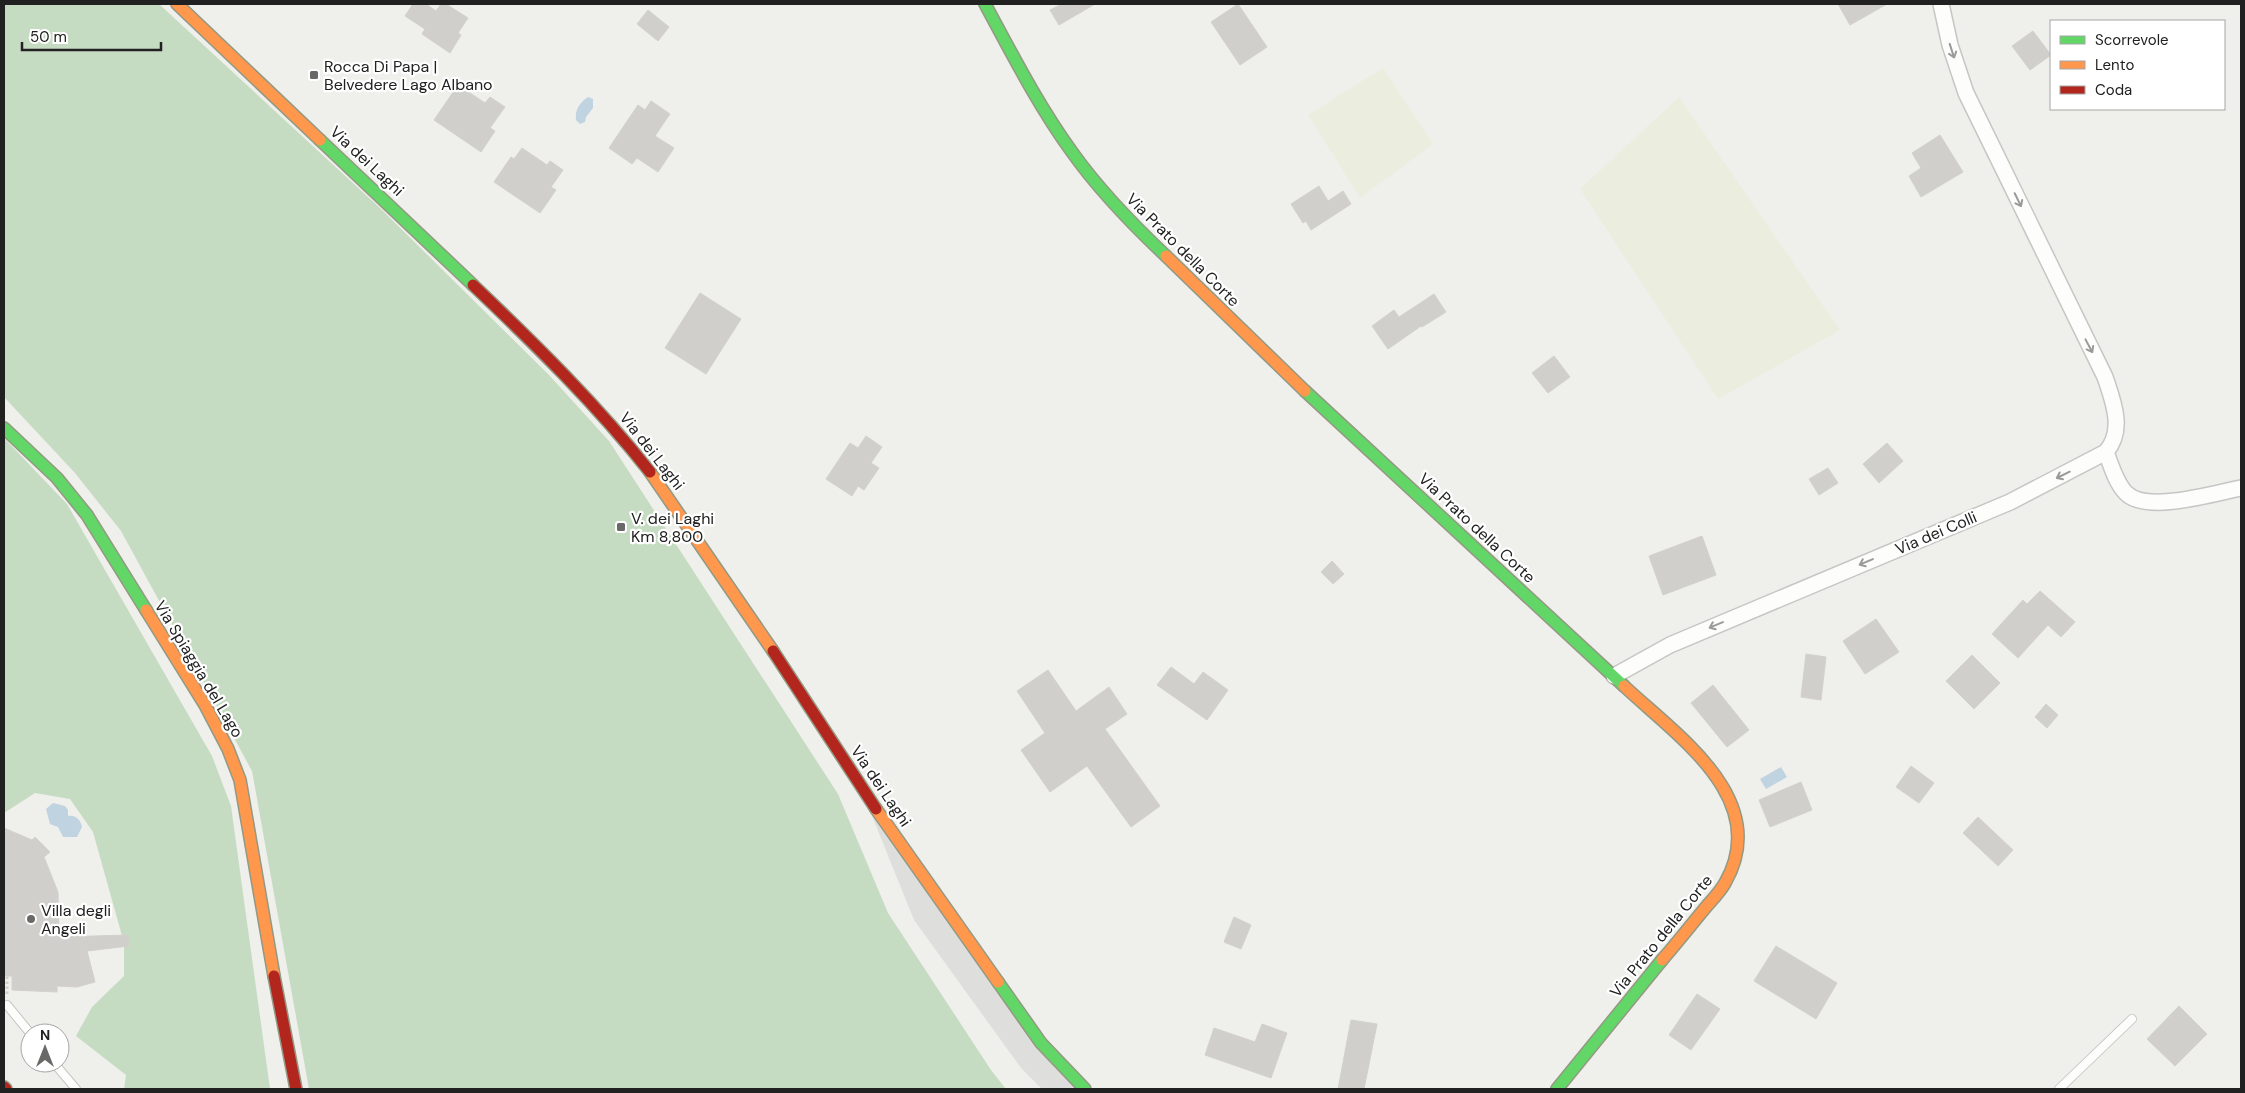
<svg xmlns="http://www.w3.org/2000/svg" width="2245" height="1093" font-family="'DM Sans',sans-serif">
<style>
.built{fill:#dededc}
.farmland{fill:#ebeedf}
.forest{fill:#c6dcc2}
.water{fill:#c0d3e0}
.building{fill:#d0cfcc;stroke:#d2d1cc}
.lines{fill:none;stroke-linecap:round;stroke-linejoin:round}
.lane-casing{stroke:#c6c6c4;stroke-width:10}
.street-casing{stroke:#c6c6c4;stroke-width:18}
.fast-casing{stroke:#939983;stroke-width:14}
.slow-casing{stroke:#939983;stroke-width:14}
.jam-casing{stroke:#939983;stroke-width:14}
.path{stroke:#d6ceca;stroke-width:3;stroke-dasharray:2.5 2.5;stroke-linecap:butt}
.lane{stroke:#fdfdfc;stroke-width:8}
.street{stroke:#fdfdfc;stroke-width:15}
.fast{stroke:#63d668;stroke-width:11}
.slow{stroke:#ff974d;stroke-width:11}
.jam{stroke:#b3261e;stroke-width:11}
.oneway{stroke:#9a9a99}
.poi-dot{fill:#696968;stroke:#fff;stroke-width:2}
.labels{text-anchor:middle;dominant-baseline:central;stroke-width:4.5;stroke-linejoin:round;paint-order:stroke}
.poi-label{font-size:16px;fill:#212121;stroke:#fff;text-anchor:start}
.street-label{font-size:16px;fill:#212121;stroke:#fff}
</style>
<rect width="100%" height="100%" fill="#efefeb"/>
<!-- built -->
<path class="built" d="M 866,801 L 1080,1089 L 1042,1089 L 1021,1068 L 914,920 Z"/>
<!-- farmland -->
<path class="farmland" d="M 1383,68 L 1433,144 L 1360,198 L 1308,115 Z
M 1679,97 L 1840,330 L 1718,399 L 1580,189 Z"/>
<!-- forest -->
<path class="forest" d="M 4,4 L 159,4 L 380,208 L 549,375 L 609,441 L 838,794 L 888,913 L 991,1070 L 1006,1089 L 309,1089 L 252,771 L 121,531 L 75,473 L 4,397 Z
M 4,438 L 67,504 L 212,756 L 231,806 L 270,1089 L 124,1089 L 126,1075 L 76,1036 L 92,1007 L 124,976 L 124,943 L 93,832 L 70,799 L 35,793 L 4,813 Z"/>
<!-- water -->
<path class="water" d="M 588,97 L 593,99 L 593,108 L 586,117 L 585,122 L 580,124 L 576,120 C 575,110 579,103 588,97 Z
M 1781,767 L 1787,777 L 1766,789 L 1760,779 Z
M 53,803 L 65,806 L 68,810 L 68,816 C 76,815 80,819 82,827 L 77,837 L 63,837 L 58,827 L 50,824 L 46,809 Z"/>
<!-- building -->
<path class="building" d="M 413,4 L 426,4 L 436,11 L 441,4 L 446,4 L 468,18 L 458,33 L 461,35 L 450,53 L 422,34 L 425,29 L 405,16 Z
M 1062,4 L 1095,4 L 1059,25 L 1050,10 Z
M 1238,4 L 1267,47 L 1240,65 L 1211,22 Z
M 1838,4 L 1887,4 L 1850,25 Z
M 648,10 L 669,27 L 658,41 L 637,24 Z
M 2033,31 L 2051,55 L 2030,70 L 2012,46 Z
M 458,85 L 485,103 L 490,97 L 505,107 L 490,128 L 495,131 L 481,152 L 434,120 Z
M 651,101 L 670,114 L 655,136 L 674,148 L 658,172 L 637,158 L 632,164 L 609,148 L 638,105 L 645,110 Z
M 1940,135 L 1963,172 L 1921,197 L 1909,176 L 1921,168 L 1912,153 Z
M 522,148 L 547,165 L 550,161 L 563,170 L 551,187 L 556,190 L 540,213 L 494,182 L 511,157 L 514,159 Z
M 1319,186 L 1328,201 L 1343,191 L 1351,204 L 1311,230 L 1306,221 L 1303,223 L 1291,204 Z
M 700,293 L 741,319 L 706,374 L 665,348 Z
M 1434,294 L 1446,312 L 1422,327 L 1421,326 L 1388,349 L 1372,326 L 1394,310 L 1399,317 Z
M 1554,356 L 1570,377 L 1548,393 L 1532,373 Z
M 866,436 L 882,447 L 871,463 L 879,468 L 864,490 L 858,486 L 852,496 L 826,479 L 850,443 L 858,448 Z
M 1887,443 L 1903,461 L 1879,483 L 1863,464 Z
M 1828,468 L 1838,483 L 1819,495 L 1809,479 Z
M 1702,536 L 1716,575 L 1663,595 L 1649,556 Z
M 1332,561 L 1344,574 L 1333,584 L 1321,572 Z
M 2040,591 L 2075,622 L 2061,637 L 2048,625 L 2018,658 L 1992,634 L 2023,600 L 2027,604 Z
M 1876,619 L 1899,652 L 1865,674 L 1843,641 Z
M 1806,654 L 1826,657 L 1821,700 L 1801,697 Z
M 1972,655 L 2000,683 L 1974,709 L 1946,681 Z
M 1171,667 L 1194,684 L 1203,672 L 1228,690 L 1207,720 L 1157,685 Z
M 1048,670 L 1076,711 L 1109,687 L 1127,714 L 1105,729 L 1160,806 L 1131,827 L 1087,766 L 1050,792 L 1021,750 L 1045,733 L 1017,691 Z
M 1713,685 L 1749,730 L 1727,747 L 1691,703 Z
M 2046,704 L 2058,715 L 2047,728 L 2035,717 Z
M 1911,766 L 1934,783 L 1919,803 L 1896,787 Z
M 1801,782 L 1812,810 L 1770,827 L 1759,800 Z
M 1978,817 L 2013,850 L 1998,866 L 1963,833 Z
M 4,828 L 32,840 L 35,837 L 50,852 L 44,857 L 58,892 L 59,937 L 128,935 L 129,946 L 87,951 L 95,982 L 77,987 L 57,986 L 57,992 L 12,990 L 12,976 L 4,976 Z
M 1234,917 L 1251,925 L 1241,949 L 1224,942 Z
M 1776,946 L 1837,983 L 1816,1019 L 1754,981 Z
M 1697,994 L 1720,1009 L 1691,1050 L 1669,1035 Z
M 2179,1006 L 2207,1034 L 2175,1066 L 2147,1039 Z
M 1351,1020 L 1377,1024 L 1364,1089 L 1338,1089 Z
M 1262,1024 L 1287,1033 L 1271,1078 L 1205,1055 L 1214,1028 L 1255,1042 Z"/>
<g class="lines">
<defs>
<path id="lane" d="M 7,1005 L 30,1033
M 54,1063 L 76,1089
M 2059,1089 L 2132,1019"/>
<path id="street" d="M 2106,452 C 2111,465 2116,483 2126,493 C 2146,514 2215,493 2241,488
M 1614,676 L 1670,645 L 2010,502 L 2106,452 C 2125,430 2113,401 2105,377 L 1966,93 L 1950,45 L 1941,4"/>
<path id="fast" d="M 985,4 C 1012,54 1038,105 1072,152 C 1099,190 1132,224 1166,256
M 320,140 L 473,285
M 1305,391 L 1624,686
M 4,428 L 57,478 L 87,515 L 146,610
M 998,982 L 1041,1043 L 1085,1089
M 1557,1089 L 1662,960"/>
<path id="slow" d="M 177,4 L 320,140
M 1166,256 L 1305,391
M 650,472 L 773,651
M 146,610 L 205,705 L 228,749 L 240,780 L 274,976
M 1624,686 C 1677,736 1773,799 1725,883 C 1720,892 1712,900 1706,907 C 1691,925 1677,943 1662,960
M 876,809 L 998,982"/>
<path id="jam" d="M 473,285 C 535,344 597,405 650,472
M 773,651 L 876,809
M 274,976 L 296,1089
M 4,1087 L 6,1089"/>
</defs>
<!-- lane casing -->
<use href="#lane" class="lane-casing"/>
<!-- street casing -->
<use href="#street" class="street-casing"/>
<!-- fast casing -->
<use href="#fast" class="fast-casing"/>
<!-- slow casing -->
<use href="#slow" class="slow-casing"/>
<!-- jam casing -->
<use href="#jam" class="jam-casing"/>
<!-- path -->
<path class="path" d="M 7,994 L 7,976"/>
<!-- lane -->
<use href="#lane" class="lane"/>
<!-- street -->
<use href="#street" class="street"/>
<!-- fast -->
<use href="#fast" class="fast"/>
<!-- slow -->
<use href="#slow" class="slow"/>
<!-- jam -->
<use href="#jam" class="jam"/>
</g>
<!-- one-way arrows -->
<defs><path id="oneway-shaft" d="M-6 0H5M1.5-3L5.5 0L1.5 3" fill="none" stroke-width="1.6" stroke-linecap="round" stroke-linejoin="round" transform="scale(1.25)"/></defs>
<g class="oneway">
<use href="#oneway-shaft" transform="translate(1952 51) rotate(72)"/>
<use href="#oneway-shaft" transform="translate(2018 200) rotate(64)"/>
<use href="#oneway-shaft" transform="translate(2089 346) rotate(62)"/>
<use href="#oneway-shaft" transform="translate(2063 475) rotate(154)"/>
<use href="#oneway-shaft" transform="translate(1866 562) rotate(157)"/>
<use href="#oneway-shaft" transform="translate(1716 625) rotate(157)"/>
</g>
<!-- markers -->
<g class="poi-dot">
<rect x="309" y="70" width="10" height="10" rx="2.5"/>
<rect x="616" y="522" width="10" height="10" rx="2.5"/>
<circle cx="31" cy="919" r="5"/>
</g>
<g class="labels">
<!-- poi labels -->
<g class="poi-label">
<text x="324" y="66">Rocca Di Papa |<tspan x="324" dy="18">Belvedere Lago Albano</tspan></text>
<text x="631" y="518">V. dei Laghi<tspan x="631" dy="18">Km 8,800</tspan></text>
<text x="41" y="910">Villa degli<tspan x="41" dy="18">Angeli</tspan></text>
</g>
<!-- street labels -->
<g class="street-label">
<text transform="translate(367 161) rotate(43)">Via dei Laghi</text>
<text transform="translate(1183 250) rotate(45)">Via Prato della Corte</text>
<text transform="translate(652 451) rotate(52)">Via dei Laghi</text>
<text transform="translate(1477 528) rotate(43)">Via Prato della Corte</text>
<text transform="translate(1936 533) rotate(-23)">Via dei Colli</text>
<text transform="translate(199 669) rotate(59)">Via Spiaggia del Lago</text>
<text transform="translate(881 786) rotate(56)">Via dei Laghi</text>
<text transform="translate(1661 936) rotate(-51)">Via Prato della Corte</text>
</g>
</g>
<!-- border -->
<rect width="2245" height="1093" fill="none" stroke="#212121" stroke-width="10"/>
<!-- legend -->
<rect x="2050" y="20" width="175" height="90" fill="#ffffff" stroke="#a6a6a6"/>
<rect x="2060" y="36" width="25" height="8" fill="#63d668" stroke="#a6a6a6"/>
<text x="2095" y="45" font-size="15" fill="#212121">Scorrevole</text>
<rect x="2060" y="61" width="25" height="8" fill="#ff974d" stroke="#a6a6a6"/>
<text x="2095" y="70" font-size="15" fill="#212121">Lento</text>
<rect x="2060" y="86" width="25" height="8" fill="#b3261e" stroke="#a6a6a6"/>
<text x="2095" y="95" font-size="15" fill="#212121">Coda</text>
<!-- north arrow -->
<g transform="translate(45 1048)"><circle r="24" fill="#ffffff" stroke="#a6a6a6"/>
<path d="M0-4L9 19L0 12L-9 19Z" fill="#696968"/>
<text y="-8" font-size="14" font-weight="bold" text-anchor="middle" fill="#212121">N</text>
</g>
<!-- scale -->
<path d="M22 42v8h139v-8" fill="none" stroke="#212121" stroke-width="2.5"/>
<text x="30" y="42" font-size="15" fill="#212121" stroke="#ffffff" stroke-width="4" paint-order="stroke">50 m</text>
</svg>
